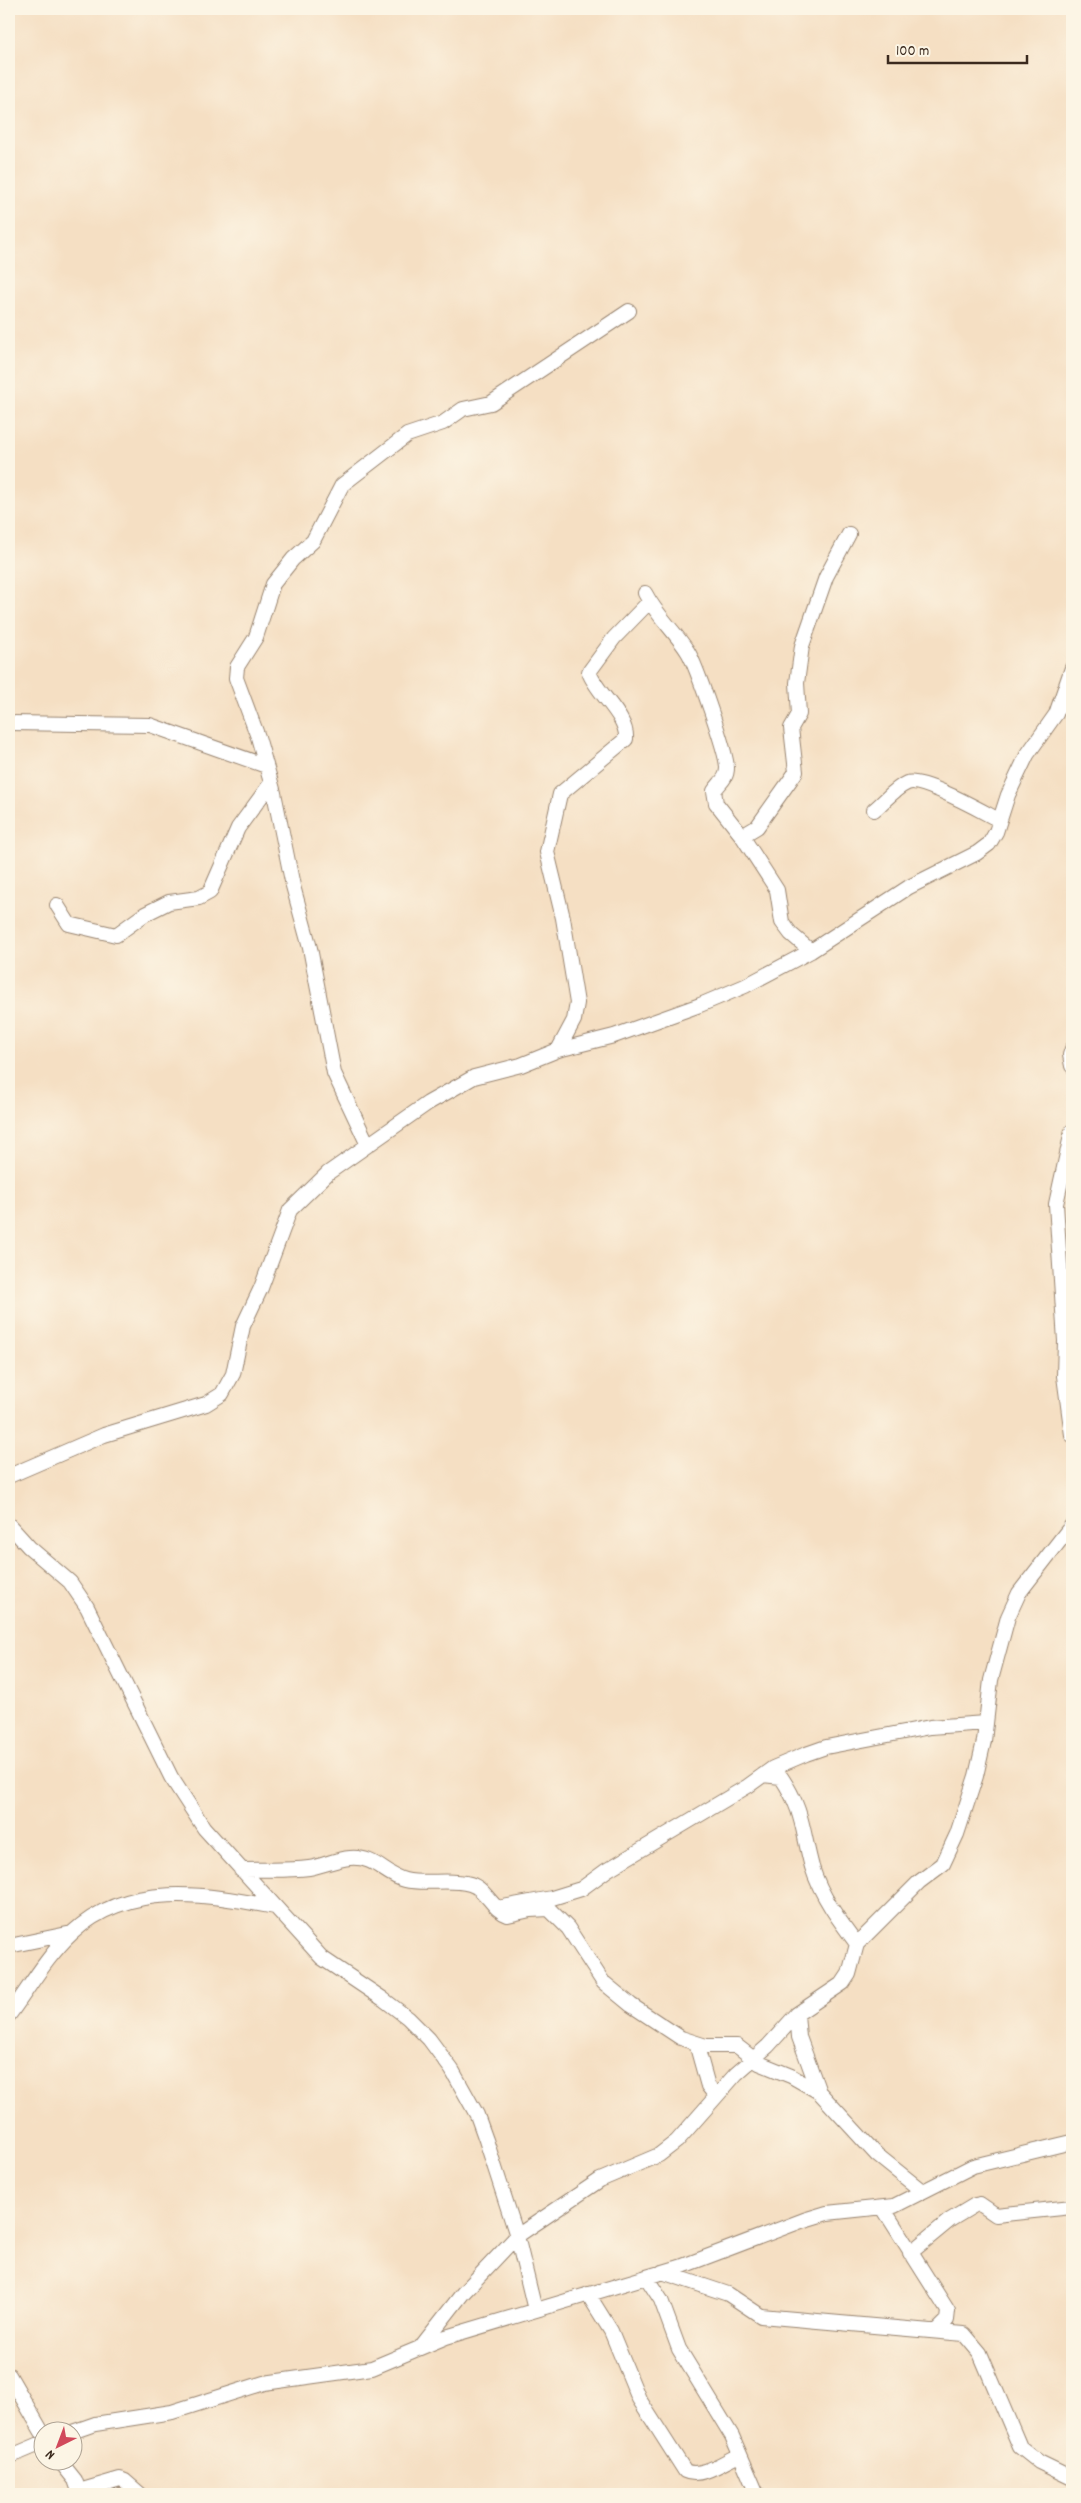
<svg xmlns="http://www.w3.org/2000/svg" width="1081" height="2503" font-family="Dekko,sans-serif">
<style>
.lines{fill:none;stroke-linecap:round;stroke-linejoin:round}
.minor-casing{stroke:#988470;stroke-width:16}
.minor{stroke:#fff;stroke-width:14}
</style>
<rect width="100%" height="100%" fill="#fcf5e5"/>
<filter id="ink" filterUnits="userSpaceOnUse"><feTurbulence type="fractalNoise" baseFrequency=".02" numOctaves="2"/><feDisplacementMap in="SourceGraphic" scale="10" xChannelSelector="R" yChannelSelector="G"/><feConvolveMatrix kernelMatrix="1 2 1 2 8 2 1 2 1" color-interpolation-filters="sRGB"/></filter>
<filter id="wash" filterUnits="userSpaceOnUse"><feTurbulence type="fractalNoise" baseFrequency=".0096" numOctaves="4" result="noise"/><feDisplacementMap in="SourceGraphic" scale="20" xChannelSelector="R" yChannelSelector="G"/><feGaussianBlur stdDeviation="1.12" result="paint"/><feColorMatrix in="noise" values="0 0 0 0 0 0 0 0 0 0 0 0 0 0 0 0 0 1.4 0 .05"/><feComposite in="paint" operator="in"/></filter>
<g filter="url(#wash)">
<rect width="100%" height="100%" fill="#f5dfc3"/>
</g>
<g filter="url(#ink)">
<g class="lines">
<defs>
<path id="minor" d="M 645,593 C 656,615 675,631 688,652 C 696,665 727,753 727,768 C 727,779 719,783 714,791 L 716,803 L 742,836 L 777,890 L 782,922 L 791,934 L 811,951
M 9,723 L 150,725 L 266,766
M 874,810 C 884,802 895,788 907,783 C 922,777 983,812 999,820
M 742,836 L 757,827 L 796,772 L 791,728 L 799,714 L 797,683 L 802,646 L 826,577 L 849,534
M 57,905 L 69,924 L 116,935 L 145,914 L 169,902 L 199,898 L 210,892 L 238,828 L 271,783
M 1072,1049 L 1070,1055 L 1072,1066
M 558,1050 L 574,1020 L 577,1003 L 563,918 L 547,852 L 560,794 L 626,739 C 628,716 596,693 589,672 L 614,638 L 649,602
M 1072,1131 L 1056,1204 L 1065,1341 L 1064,1376 L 1072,1435
M 368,1145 L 334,1073 L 310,948 L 293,886 L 274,793 L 258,737 L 236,678 L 237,667 L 256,637 L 273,584 L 293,559 L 313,541 L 342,485 L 407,435 L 443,423 L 463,409 L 491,403 L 629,311
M 9,1476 L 104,1435 L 206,1404 L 222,1394 L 233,1374 L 243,1326 L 261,1288 L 290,1210 L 328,1173 L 428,1103 L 474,1077 L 521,1065 L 558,1050 L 614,1036 L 700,1005 L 745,986 L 811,951 L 909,887 L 977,853 L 989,844 L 996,832 L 1008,795 L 1027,755 L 1056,714 L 1072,668
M 9,1525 L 29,1547 L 70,1582 L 87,1607 L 171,1777 L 204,1828 L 322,1958 L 383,1999 L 408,2018 L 429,2039 L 452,2070 L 477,2115 L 486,2140 L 517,2236 L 535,2310
M 763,1775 L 781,1777 C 804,1811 802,1831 812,1867 C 821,1896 839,1920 857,1944
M 241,1870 C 264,1869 287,1871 309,1868 C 323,1866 336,1859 350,1858 C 376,1856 384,1875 405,1880 C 426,1885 449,1878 470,1884 C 487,1889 492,1910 508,1915 L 530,1910 L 549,1909 L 568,1928 L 603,1982 L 631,2005 L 681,2038 L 706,2046 L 737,2046 L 759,2063 L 791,2076 L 819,2092 L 877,2155 L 922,2191
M 497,1908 L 552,1898 L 581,1889 L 607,1870 L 748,1786 L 773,1768 L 806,1754 L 826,1747 L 930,1727 L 985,1723
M 9,1946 L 72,1933
M 797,2014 L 799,2037 L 819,2092
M 9,2015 C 29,1988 47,1956 72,1933 C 129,1880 205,1894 275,1907
M 696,2043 L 708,2086 L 716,2096
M 883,2208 L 948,2311 L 947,2320 L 936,2331
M 910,2253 L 950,2220 L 975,2205 L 980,2204 L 996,2215 L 1072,2207
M 662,2272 L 728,2294 L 761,2316 L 964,2334 L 980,2353 L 1020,2447 L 1039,2462 L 1072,2478
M 646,2277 L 661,2300 L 679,2349 L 732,2436 L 757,2494
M 588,2294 L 611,2331 L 639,2399 L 685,2471 C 701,2479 725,2461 739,2455
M 420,2348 L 463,2293 L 517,2236 L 600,2180 L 659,2155 L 677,2141 L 736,2074 L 768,2046 L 797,2014 L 843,1983 L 849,1974 L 857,1944 L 919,1882 L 943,1864 L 957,1834 L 976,1776 L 984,1741 L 991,1680 L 1008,1617 L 1019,1593 L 1072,1525
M 9,2375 L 42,2432
M 72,2432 L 95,2424 L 172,2412 L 264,2383 L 372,2368 L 446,2337 L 680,2267 L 804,2220 L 827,2213 L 894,2206 L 973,2166 L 1072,2142
M 9,2457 L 42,2443
M 59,2460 L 75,2480 L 80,2494
M 79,2491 L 120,2479 L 125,2481 L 140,2494"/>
</defs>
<!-- minor casing -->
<use href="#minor" class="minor-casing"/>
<!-- minor -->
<use href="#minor" class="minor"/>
</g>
</g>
<!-- margin -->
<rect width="1081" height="2503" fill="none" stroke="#fcf5e5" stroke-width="30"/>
<!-- north arrow -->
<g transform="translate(58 2446) rotate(222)"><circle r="24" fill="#fcf5e5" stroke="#afa495"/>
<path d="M0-4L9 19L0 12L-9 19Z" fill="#d1495b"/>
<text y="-8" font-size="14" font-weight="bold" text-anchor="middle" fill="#3b2a1e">N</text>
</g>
<!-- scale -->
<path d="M888 55v8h139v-8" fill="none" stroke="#3b2a1e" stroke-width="2.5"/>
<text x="896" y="55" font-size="15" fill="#3b2a1e" stroke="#fcf5e5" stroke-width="4" paint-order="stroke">100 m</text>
</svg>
